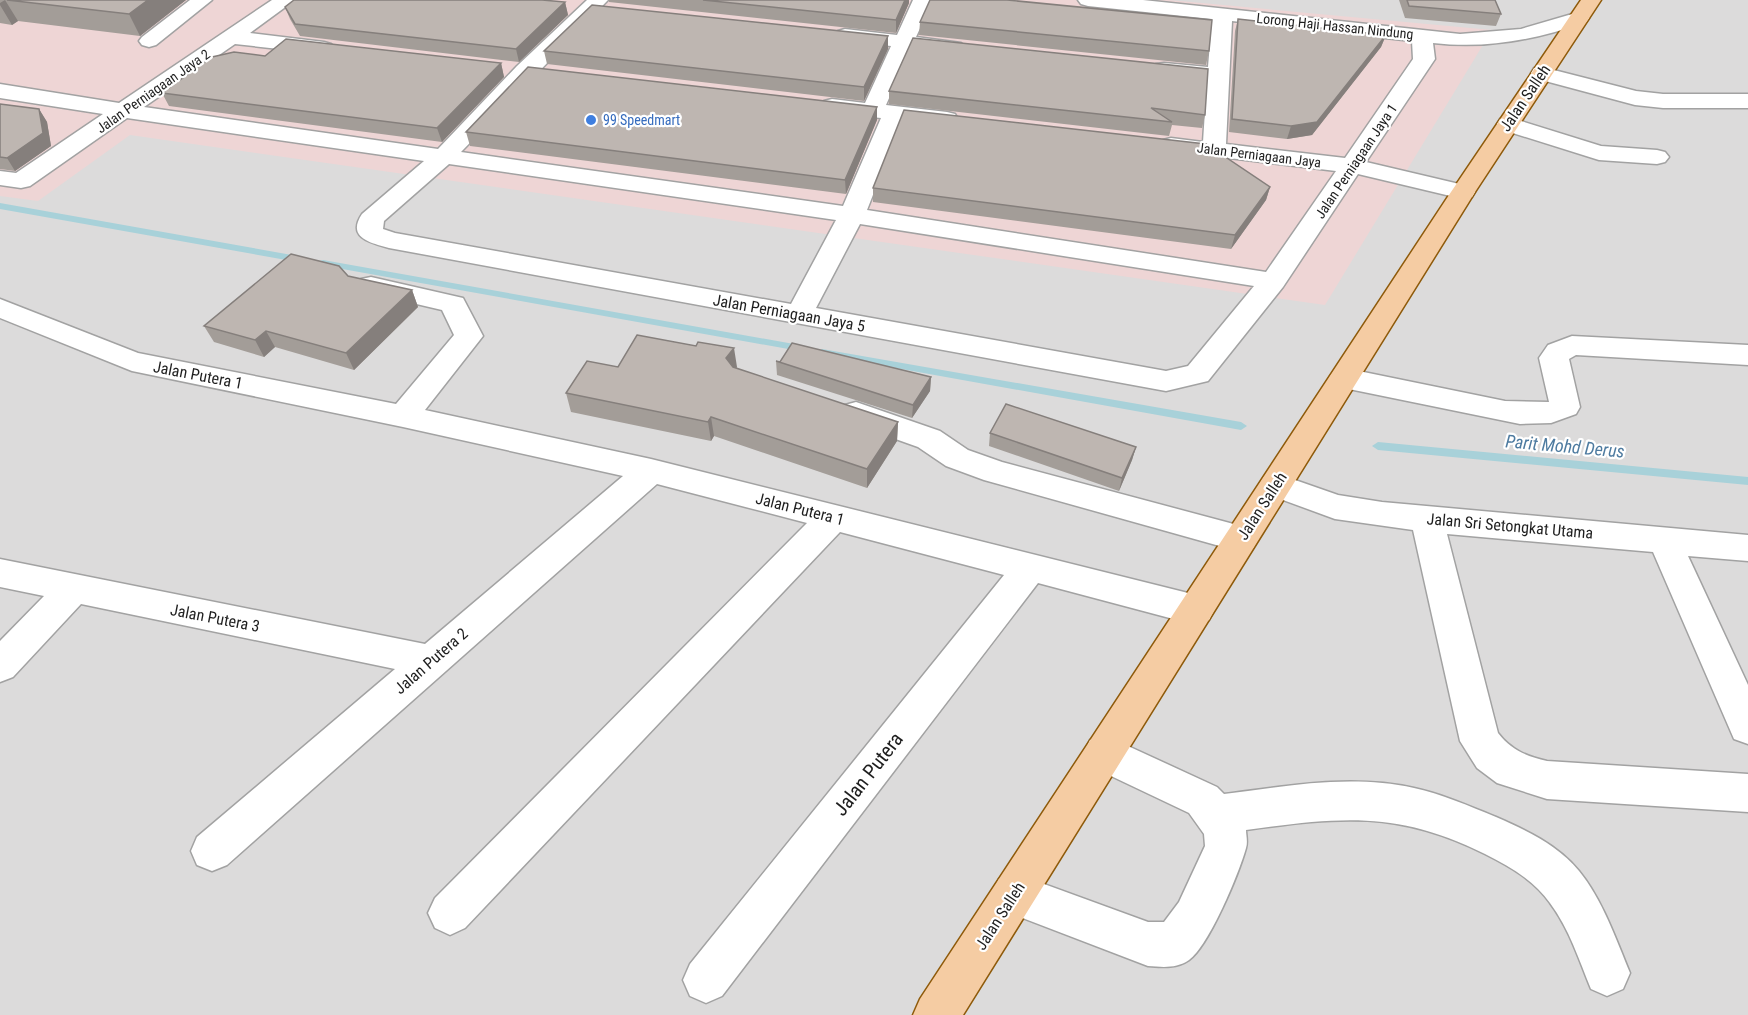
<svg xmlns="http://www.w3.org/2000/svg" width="1748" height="1015" font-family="'Roboto Condensed',sans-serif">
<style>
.residential{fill:#dcdbdb}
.commercial{fill:#eed5d5}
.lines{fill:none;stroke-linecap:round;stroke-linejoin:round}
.stream{fill:#a8d1d9;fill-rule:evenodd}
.minor-casing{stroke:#a2a2a2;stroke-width:3}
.major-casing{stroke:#8e5a0a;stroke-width:3}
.minor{fill:#fff;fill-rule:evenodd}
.major{fill:#f5cca3;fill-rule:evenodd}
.wall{fill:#a39d98}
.shaded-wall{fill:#857f7c}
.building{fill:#beb6b1;stroke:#857f7c;stroke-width:1.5}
.shop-dot{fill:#3f7fe0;stroke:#fff;stroke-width:2}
.labels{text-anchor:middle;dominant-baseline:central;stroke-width:4.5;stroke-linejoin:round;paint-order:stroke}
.far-street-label{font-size:14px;fill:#1e1e1e;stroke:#fff}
.far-shop-label{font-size:14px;fill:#366cbe;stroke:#fff;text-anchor:start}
.street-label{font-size:16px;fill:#1e1e1e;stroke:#fff}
.water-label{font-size:18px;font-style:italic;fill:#4e7ba0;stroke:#fff}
.near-street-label{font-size:20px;fill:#1e1e1e;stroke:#fff}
</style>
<rect width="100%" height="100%" fill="#eeeae5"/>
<!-- residential -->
<path class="residential" d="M 0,0 L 1748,0 L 1748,1015 L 0,1015 Z"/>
<!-- commercial -->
<path class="commercial" d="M 0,0 L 1169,0 L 1492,30 L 1325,305 L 130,135 L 38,201 L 0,196 Z"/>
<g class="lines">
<!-- stream -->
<path class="stream" d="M 0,203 L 303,257 L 308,260 L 303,263 L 0,209 Z
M 323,260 L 805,346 L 810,349 L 805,352 L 320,265 L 320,261 Z
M 822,349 L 1241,422 L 1247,426 L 1241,430 L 818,354 L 817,352 Z
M 1378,442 L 1748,477 L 1748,485 L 1378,450 L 1372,446 Z"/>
<defs>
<path id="minor" d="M 190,0 L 212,0 L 156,45 L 149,47 L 142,45 L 139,41 L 142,37 Z
M 272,0 L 295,0 L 250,33 L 324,42 L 331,44 L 334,48 L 331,52 L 324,54 L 235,44 L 144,107 L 438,149 L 517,66 L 587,0 L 608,0 L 461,152 L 843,206 L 881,118 L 832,113 L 824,111 L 821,106 L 824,101 L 832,99 L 865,103 L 891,46 L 845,41 L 838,39 L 835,35 L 838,31 L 845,29 L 897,35 L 913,0 L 933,0 L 916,37 L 961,43 L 964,47 L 961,51 L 954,53 L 911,48 L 886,105 L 947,112 L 955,114 L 958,119 L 955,124 L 947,126 L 902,121 L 867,210 L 1266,272 L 1336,171 L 1163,150 L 1159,145 L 1163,140 L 1171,138 L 1203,142 L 1207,80 L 1156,74 L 1153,69 L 1156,64 L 1164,63 L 1208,67 L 1212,19 L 1088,6 L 1081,4 L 1078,0 L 1143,0 L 1460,34 L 1521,29 L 1579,12 L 1586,14 L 1589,18 L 1586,22 C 1535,40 1487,49 1433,43 L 1435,59 L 1366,162 L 1472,187 L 1475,192 L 1472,197 L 1463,199 L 1358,174 L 1283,287 L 1208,381 L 1166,391 L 389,248 C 371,243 346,238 362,214 L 424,161 L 127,118 L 30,186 L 21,188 L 0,185 L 0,171 L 16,173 L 103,114 L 0,98 L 0,84 L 119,103 ZM 1232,21 L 1412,41 L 1413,59 L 1345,158 L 1226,144 ZM 449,164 L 836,220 L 791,304 L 395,233 L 383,229 L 384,221 ZM 860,224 L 1254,286 L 1188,366 L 1166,371 L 816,308 Z
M 1542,67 L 1636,91 L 1663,94 L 1748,94 L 1748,108 L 1663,108 L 1635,105 L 1534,78 L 1531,73 L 1534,68 Z
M 1508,117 L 1601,146 L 1657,150 L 1665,152 L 1669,157 L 1665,162 L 1657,164 L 1599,160 L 1500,129 L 1497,124 L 1500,119 Z
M 371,277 L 463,298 L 483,336 L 425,410 L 651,459 L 1196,595 L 1209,600 L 1214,610 L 1209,620 L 1196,625 L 1038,583 L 722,996 L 706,1003 L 690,996 L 683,980 L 690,964 L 1004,575 L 840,532 L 465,928 L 450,935 L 435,928 L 428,913 L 435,898 L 807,523 L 657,484 L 227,865 L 212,871 L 197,865 L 191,851 L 197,837 L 395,669 L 81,604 L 13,677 L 0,682 L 0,641 L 44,596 L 0,587 L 0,559 L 425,644 L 623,476 L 403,427 L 132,371 L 0,318 L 0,299 L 138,353 L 396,404 L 454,335 L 442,310 L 361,291 L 357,285 L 361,279 Z
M 1572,336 L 1748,345 L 1748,365 L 1576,355 L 1569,359 L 1580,407 L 1576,414 L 1551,423 L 1520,424 L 1344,388 L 1334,385 L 1329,378 L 1334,371 L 1344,368 L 1505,401 L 1549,402 L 1539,358 L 1548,345 Z
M 856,402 L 940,431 L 968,450 L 1002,462 L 1241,526 L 1253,530 L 1258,539 L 1253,548 L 1241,552 L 984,480 L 946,466 L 918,447 L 845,421 L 841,413 L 845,405 Z
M 1275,473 L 1338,495 L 1382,502 L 1748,535 L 1748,561 L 1688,556 L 1748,685 L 1748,744 L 1734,739 L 1653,552 L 1447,534 L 1498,733 C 1511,750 1526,756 1547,761 L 1748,774 L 1748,812 L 1547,799 L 1497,783 L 1477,768 L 1460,741 L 1413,530 L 1335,519 L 1264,493 L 1259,485 L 1264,477 Z
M 1104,735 L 1217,787 L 1224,794 C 1287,786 1351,774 1414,788 C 1442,794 1469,806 1496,817 C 1526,830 1558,845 1579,871 C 1602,899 1616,939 1630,973 L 1623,989 L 1607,996 L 1591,989 C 1579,960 1569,928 1550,903 C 1534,880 1509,866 1485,854 C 1397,810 1340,817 1246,830 C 1246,835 1248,842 1246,848 C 1239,873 1209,946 1189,960 C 1176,969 1162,967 1148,966 L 999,909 L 992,894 L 999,879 L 1014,873 L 1148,922 L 1164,922 L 1179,902 L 1205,846 L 1204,834 L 1189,813 L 1090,766 L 1084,753 L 1090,740 Z"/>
<path id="major" d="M 1581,0 L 1601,0 L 1475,192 L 963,1015 L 913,1015 L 920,999 L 1451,192 Z"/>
</defs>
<!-- minor casing -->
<use href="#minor" class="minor-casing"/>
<!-- major casing -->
<use href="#major" class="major-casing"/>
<!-- minor -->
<use href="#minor" class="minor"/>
<!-- major -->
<use href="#major" class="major"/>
</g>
<!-- wall -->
<path class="wall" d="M 0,0 L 186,0 L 140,36 L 18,21 L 12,25 L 0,23 Z
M 609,0 L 909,0 L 909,3 L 896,33 L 609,2 Z
M 1399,0 L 1495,0 L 1501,14 L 1496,26 L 1405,18 Z
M 565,2 L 568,15 L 519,62 L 300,36 L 290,19 L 285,7 Z
M 1238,19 L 1386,35 L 1381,47 L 1312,135 L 1287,139 L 1229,132 L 1235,31 Z
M 920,22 L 1209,51 L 1206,65 L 919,35 Z
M 913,38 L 1205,115 L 1202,128 L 1172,125 L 1169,136 L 889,104 L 889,91 Z
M 888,49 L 864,101 L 547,64 L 544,51 Z
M 265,56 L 501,63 L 504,77 L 442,142 L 169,106 L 162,93 Z
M 0,104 L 39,109 L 47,122 L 51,146 L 15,171 L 0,169 Z
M 877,107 L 877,120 L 846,194 L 470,146 L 466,132 Z
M 1270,187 L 1266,200 L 1231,249 L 873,202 L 873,188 Z
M 348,276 L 412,290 L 418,307 L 354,370 L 275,347 L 264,357 L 214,342 L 204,326 Z
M 776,361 L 931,377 L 930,391 L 912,418 L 777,375 Z
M 618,367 L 737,367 L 736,368 L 898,422 L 897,441 L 867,488 L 714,436 L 711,441 L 571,412 L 566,393 Z
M 990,433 L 1136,447 L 1132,460 L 1119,491 L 989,446 Z"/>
<!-- shaded-wall -->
<path class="shaded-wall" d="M 5,0 L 18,21 L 12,25 L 0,5 L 0,3 Z
M 148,0 L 186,0 L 140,36 L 129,14 Z
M 905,0 L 909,0 L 909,3 L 896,33 L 896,20 Z
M 565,2 L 568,15 L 519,62 L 516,49 Z
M 1386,35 L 1381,47 L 1312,135 L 1287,139 L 1291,126 Z
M 888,36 L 888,49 L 864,101 L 864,87 Z
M 501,63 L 504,77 L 442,142 L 437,128 Z
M 877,107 L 877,120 L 846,194 L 845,180 Z
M 39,109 L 47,122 L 51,146 L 15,171 L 7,158 Z
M 1270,187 L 1266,200 L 1231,249 L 1235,235 Z
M 412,290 L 418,307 L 354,370 L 346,353 Z
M 266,331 L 275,347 L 264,357 L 255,340 Z
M 734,348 L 737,367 L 729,377 L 726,358 Z
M 931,377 L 930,391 L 912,418 L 913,405 Z
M 711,417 L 714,436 L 711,441 L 708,422 Z
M 898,422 L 897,441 L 867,488 L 867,469 Z
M 1136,447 L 1132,460 L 1119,491 L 1122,478 Z"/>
<!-- building -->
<path class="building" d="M 7,0 L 148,0 L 129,14 Z
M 294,0 L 542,0 L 565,2 L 516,49 L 295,24 L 285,7 Z
M 703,0 L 905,0 L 896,20 Z
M 930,0 L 1007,0 L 1212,20 L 1209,51 L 920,22 Z
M 1407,0 L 1495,0 L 1501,14 L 1409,6 Z
M 592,5 L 888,36 L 864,87 L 544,51 Z
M 1238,19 L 1386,35 L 1317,122 L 1291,126 L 1232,119 Z
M 913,38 L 1208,69 L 1205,115 L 1151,108 L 1172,122 L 889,91 Z
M 286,39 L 501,63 L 437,128 L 162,93 L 212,57 L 234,52 L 265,56 Z
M 528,67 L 877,107 L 845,180 L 466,132 Z
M 0,104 L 39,109 L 43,133 L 7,158 L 0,157 Z
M 904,110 L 1206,144 L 1270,187 L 1235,235 L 873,188 Z
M 291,254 L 339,266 L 348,276 L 412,290 L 346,353 L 266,331 L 255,340 L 204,326 Z
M 637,335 L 696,346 L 698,342 L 734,348 L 726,358 L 733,367 L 898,422 L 867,469 L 711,417 L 708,422 L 566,393 L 587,361 L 618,367 Z
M 792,343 L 931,377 L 913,405 L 776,361 L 780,362 Z
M 1006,404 L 1136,447 L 1122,478 L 990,433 Z"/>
<!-- markers -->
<circle class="shop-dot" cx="591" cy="120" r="6"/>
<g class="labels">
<!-- far-street labels -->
<g class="far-street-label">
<text transform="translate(1335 26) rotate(6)">Lorong Haji Hassan Nindung</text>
<text transform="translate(153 91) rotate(-35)">Jalan Perniagaan Jaya 2</text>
<text transform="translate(1259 155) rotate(7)">Jalan Perniagaan Jaya</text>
<text transform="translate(1356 161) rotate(-56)">Jalan Perniagaan Jaya 1</text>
</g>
<!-- far-shop labels -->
<g class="far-shop-label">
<text x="603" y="120">99 Speedmart</text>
</g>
<!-- street labels -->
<g class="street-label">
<text transform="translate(1525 98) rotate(-56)">Jalan Salleh</text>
<text transform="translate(789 313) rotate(10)">Jalan Perniagaan Jaya 5</text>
<text transform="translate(198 375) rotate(11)">Jalan Putera 1</text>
<text transform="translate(1262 506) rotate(-57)">Jalan Salleh</text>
<text transform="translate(800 509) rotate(14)">Jalan Putera 1</text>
<text transform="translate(1510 526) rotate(5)">Jalan Sri Setongkat Utama</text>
<text transform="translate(215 618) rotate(11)">Jalan Putera 3</text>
<text transform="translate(431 661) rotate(-41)">Jalan Putera 2</text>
<text transform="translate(1000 916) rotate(-57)">Jalan Salleh</text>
</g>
<!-- water labels -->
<g class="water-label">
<text transform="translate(1565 446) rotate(5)">Parit Mohd Derus</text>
</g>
<!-- near-street labels -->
<g class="near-street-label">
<text transform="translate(868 774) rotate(-52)">Jalan Putera</text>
</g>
</g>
</svg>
